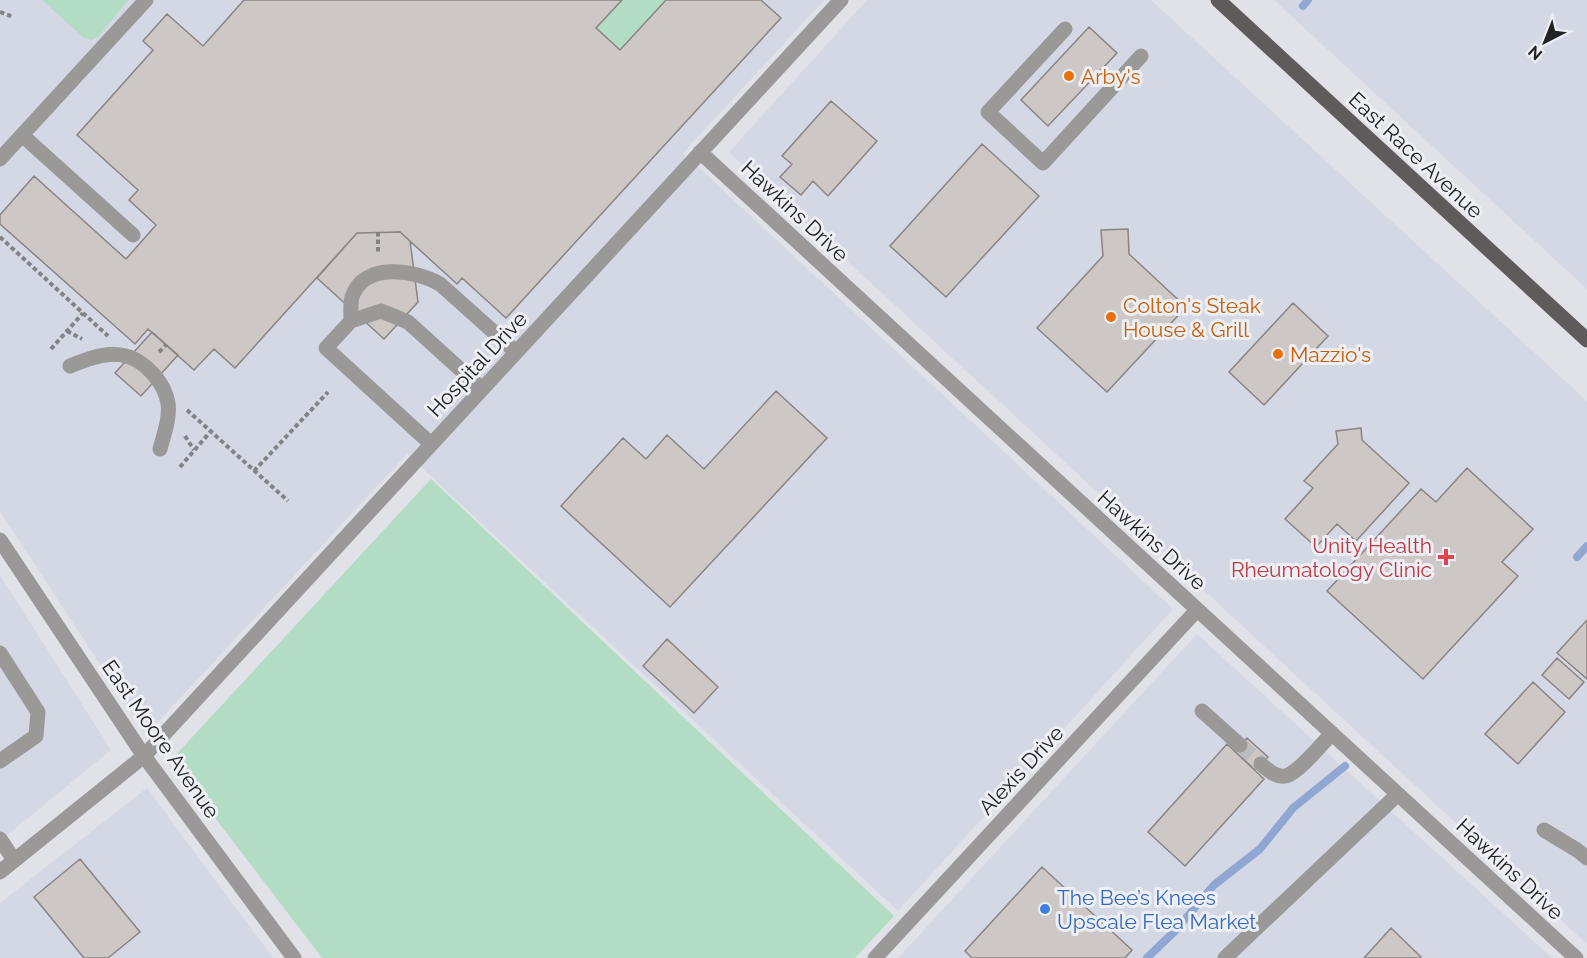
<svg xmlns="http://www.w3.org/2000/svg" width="1587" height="958" font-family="Raleway,sans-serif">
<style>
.built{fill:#d3d8e4}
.green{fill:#b2dcc4}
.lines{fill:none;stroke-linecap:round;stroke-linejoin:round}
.stream{stroke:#90a6d3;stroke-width:8}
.building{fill:#cdc7c6;stroke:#8a8484;stroke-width:1.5}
.minor-tunnel{stroke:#babcc0;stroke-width:15;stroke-dasharray:15 8;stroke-linecap:butt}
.path{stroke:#828387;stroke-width:4;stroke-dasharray:4.5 3;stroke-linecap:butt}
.minor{stroke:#9b9898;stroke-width:15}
.major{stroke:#605b5b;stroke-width:15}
.food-dot{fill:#e8710a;stroke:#edeff5;stroke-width:2}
.health-dot{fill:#e0444e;stroke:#edeff5;stroke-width:2}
.shop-dot{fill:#3f7fe0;stroke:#edeff5;stroke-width:2}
.labels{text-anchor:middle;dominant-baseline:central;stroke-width:6;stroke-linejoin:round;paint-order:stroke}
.food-label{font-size:21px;fill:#c56008;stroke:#edeff5;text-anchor:start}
.street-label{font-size:21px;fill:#212224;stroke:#edeff5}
.health-label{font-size:21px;fill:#be3a42;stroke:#edeff5;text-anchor:end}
.shop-label{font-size:21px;fill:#366cbe;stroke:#edeff5;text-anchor:start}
</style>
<rect width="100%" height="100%" fill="#e0e2e7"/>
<!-- built -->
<path class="built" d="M 0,0 L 824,0 L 683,153 L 1173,609 L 898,911 L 407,454 L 146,735 L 0,511 Z
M 867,0 L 1151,0 L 1587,401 L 1587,944 L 729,152 Z
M 1274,0 L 1587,0 L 1587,289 Z
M 0,575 L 111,750 L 0,841 Z
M 1197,634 L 1552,958 L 898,958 Z
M 147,788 L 273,958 L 0,958 L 0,903 Z"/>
<!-- green -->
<path class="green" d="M 42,0 L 128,0 L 98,37 L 91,40 L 83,37 Z
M 622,0 L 666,0 L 620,50 L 596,28 Z
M 431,479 L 894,916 L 855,958 L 322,958 L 171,760 Z"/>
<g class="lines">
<!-- stream -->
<path class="stream" d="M 1303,6 L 1308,0
M 1577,557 L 1587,546
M 1147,958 L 1176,930 L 1214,885 L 1260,849 L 1293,808 L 1345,766"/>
</g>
<!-- building -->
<path class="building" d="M 244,0 L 622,0 L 596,28 L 620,50 L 666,0 L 761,0 L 781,18 L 506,318 L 462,278 L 457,284 L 400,232 L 357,233 L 235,368 L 214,349 L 194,370 L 148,329 L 135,344 L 0,224 L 0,215 L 34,176 L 126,259 L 156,225 L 129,200 L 138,190 L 77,135 L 153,50 L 143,41 L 167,14 L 203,46 Z
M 1089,27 L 1117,53 L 1048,126 L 1021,100 Z
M 831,101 L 877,141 L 828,196 L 813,181 L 801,195 L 780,177 L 792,164 L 782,156 Z
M 982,144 L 1039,196 L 946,297 L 890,246 Z
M 1128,229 L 1129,254 L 1186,307 L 1107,392 L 1037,328 L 1103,256 L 1101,230 Z
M 400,232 L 410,241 L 418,302 L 384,339 L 317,278 L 357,233 Z
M 1293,303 L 1328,336 L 1264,405 L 1229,372 Z
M 152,332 L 178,355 L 141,396 L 115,373 Z
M 776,391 L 827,438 L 670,607 L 561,506 L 623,438 L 646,459 L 667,435 L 704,469 Z
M 1361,428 L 1362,440 L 1409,483 L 1356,541 L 1337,524 L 1316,547 L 1285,519 L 1313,488 L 1304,481 L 1338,444 L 1336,431 Z
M 1467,468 L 1533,529 L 1502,562 L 1518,576 L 1423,679 L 1327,591 L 1421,489 L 1436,502 Z
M 1587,620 L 1587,679 L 1557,653 Z
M 667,639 L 718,687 L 694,713 L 643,666 Z
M 1557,658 L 1584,682 L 1569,699 L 1542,675 Z
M 1533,682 L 1565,712 L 1518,764 L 1485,734 Z
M 1247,738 L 1268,757 L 1255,770 L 1235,751 Z
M 1227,744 L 1264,779 L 1185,866 L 1148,832 Z
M 80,859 L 140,932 L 108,958 L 84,958 L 34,897 Z
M 1042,867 L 1132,950 L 1125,958 L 972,958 L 965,951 Z
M 1391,928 L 1421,957 L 1420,958 L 1364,958 Z"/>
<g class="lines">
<!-- minor-tunnel -->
<path class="minor-tunnel" d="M 1240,745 L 1261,764"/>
<!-- path -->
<path class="path" d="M 0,12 L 14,17
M 378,232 L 378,254
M 0,237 L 108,336
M 67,331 L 82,339
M 51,349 L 83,313
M 159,352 L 166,345
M 187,410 L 288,501
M 185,436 L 194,450
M 180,467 L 211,431
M 254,471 L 328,392"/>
<!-- minor -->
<path class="minor" d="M 1065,29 L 988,112 L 1043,163 L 1141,56
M 22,135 L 133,235
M 700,152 L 1576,958
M 0,159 L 146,0
M 351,321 C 351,313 350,304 352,297 C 364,261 415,270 440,284 L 516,352
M 70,366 C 102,353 128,345 154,375 C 161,383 166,392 168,403 C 170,418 164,434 160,449
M 431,444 L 326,348 L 351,321 L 381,311 L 408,322 L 482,389
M 0,540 L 144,756 L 294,958
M 0,653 L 38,712 L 36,736 L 0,761
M 1202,711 L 1240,745
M 1261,764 C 1268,770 1276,778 1286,776 C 1299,772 1322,744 1332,733
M 1544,830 L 1577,850 L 1587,858
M 0,839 L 14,860
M 0,872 L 144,756 L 841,0
M 875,958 L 1197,610
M 1225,958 L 1398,794"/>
<!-- major -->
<path class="major" d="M 1218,0 L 1587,340"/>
</g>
<!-- markers -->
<g class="food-dot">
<circle cx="1069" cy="76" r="6"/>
<circle cx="1111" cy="317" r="6"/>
<circle cx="1278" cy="354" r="6"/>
</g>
<path class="health-dot" d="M1443 548h6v6h6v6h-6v6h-6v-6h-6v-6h6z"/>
<circle class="shop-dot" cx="1045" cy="909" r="6"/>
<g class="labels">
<!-- food labels -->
<g class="food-label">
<text x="1081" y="76">Arby's</text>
<text x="1123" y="305">Colton's Steak<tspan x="1123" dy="24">House &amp; Grill</tspan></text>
<text x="1290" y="354">Mazzio's</text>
</g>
<!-- street labels -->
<g class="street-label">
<text transform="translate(1416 155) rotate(43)">East Race Avenue</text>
<text transform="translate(795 211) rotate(43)">Hawkins Drive</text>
<text transform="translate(477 364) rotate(-47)">Hospital Drive</text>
<text transform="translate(1152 540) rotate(42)">Hawkins Drive</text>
<text transform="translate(161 739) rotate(55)">East Moore Avenue</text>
<text transform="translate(1021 770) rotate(-47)">Alexis Drive</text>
<text transform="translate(1510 869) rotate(43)">Hawkins Drive</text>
</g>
<!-- health labels -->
<g class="health-label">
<text x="1432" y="545">Unity Health<tspan x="1432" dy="24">Rheumatology Clinic</tspan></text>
</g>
<!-- shop labels -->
<g class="shop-label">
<text x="1057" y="897">The Bee’s Knees<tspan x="1057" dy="24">Upscale Flea Market</tspan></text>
</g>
</g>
<!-- north arrow -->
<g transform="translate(1545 42) rotate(222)" stroke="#edeff5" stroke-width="4.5" paint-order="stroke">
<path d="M0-4.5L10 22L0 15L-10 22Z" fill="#212224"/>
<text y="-9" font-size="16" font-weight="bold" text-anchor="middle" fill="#212224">N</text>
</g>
</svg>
